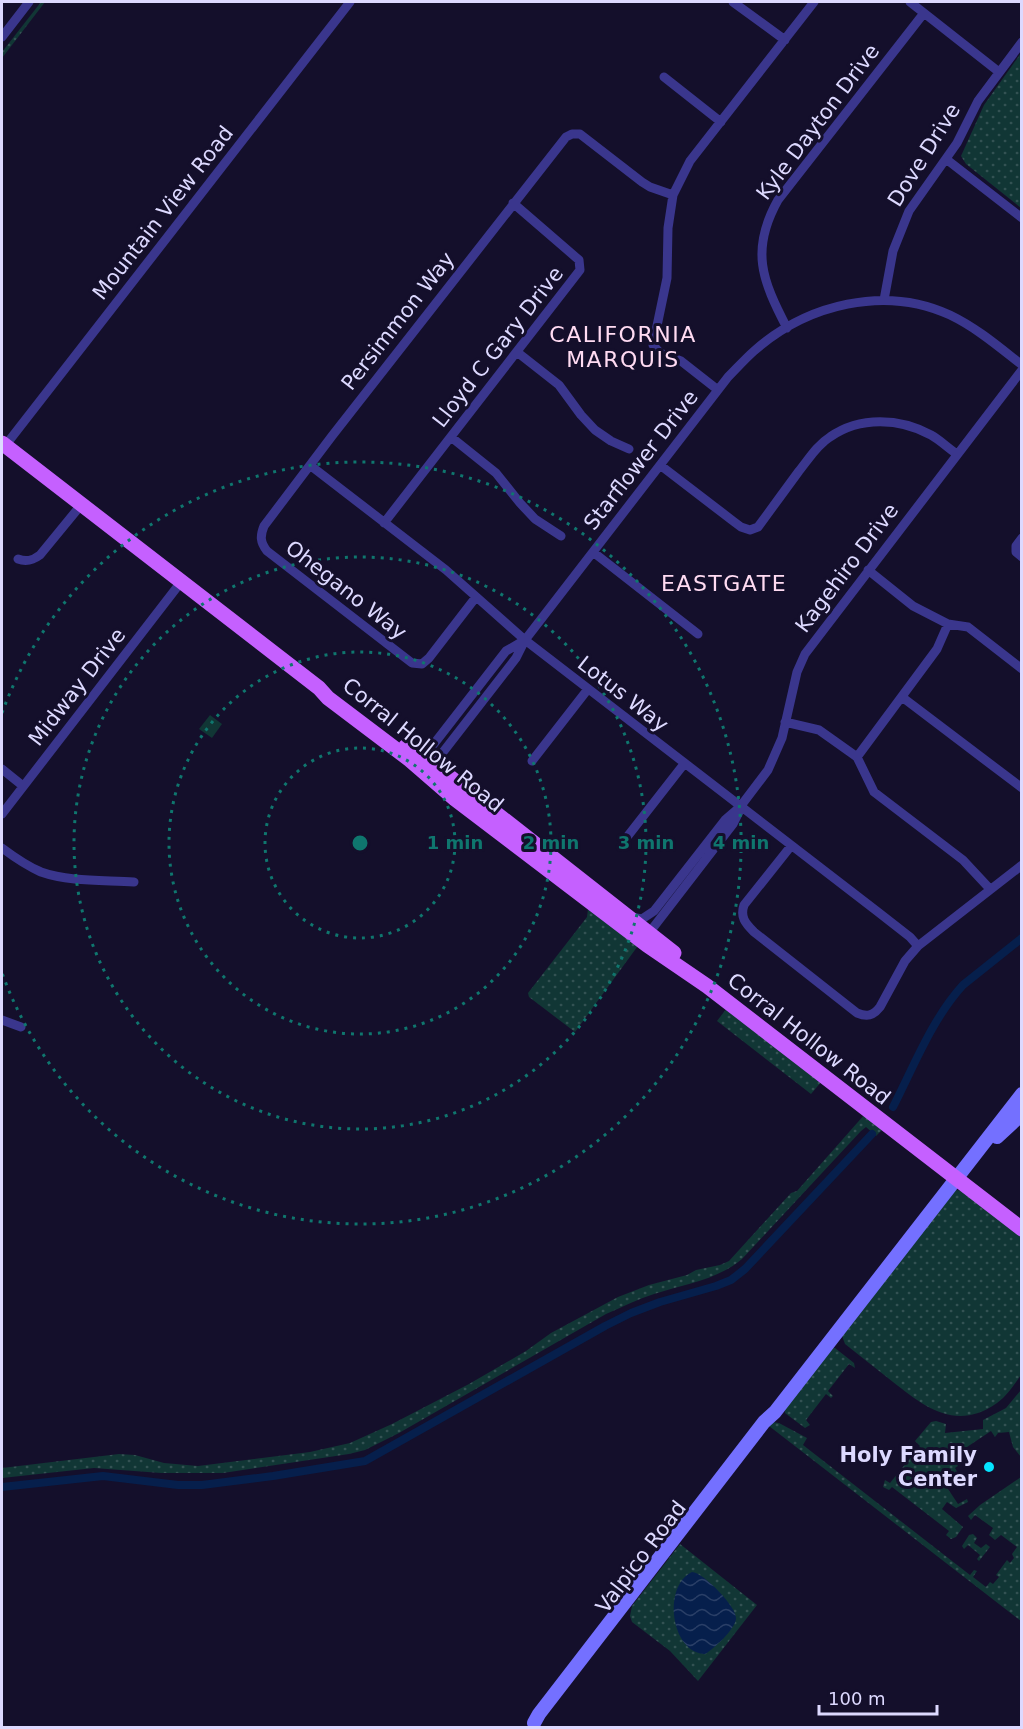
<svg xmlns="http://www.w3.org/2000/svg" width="1023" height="1729" font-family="'DejaVu Sans',sans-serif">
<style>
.grass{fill:url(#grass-dots)}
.garden{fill:#113635}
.water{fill:url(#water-waves)}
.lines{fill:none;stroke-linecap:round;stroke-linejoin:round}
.canal{stroke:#061f4c;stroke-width:8}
.street{stroke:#3a368d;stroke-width:9}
.secondary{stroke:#7470ff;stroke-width:14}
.primary{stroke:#c560ff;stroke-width:15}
.ring{fill:none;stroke:#0f766e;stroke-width:3;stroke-dasharray:3 6}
.poi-dot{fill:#05e4ff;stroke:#140f2b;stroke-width:2}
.labels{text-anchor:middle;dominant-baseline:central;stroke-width:6;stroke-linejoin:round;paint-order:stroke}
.street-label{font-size:21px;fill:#ddd9ff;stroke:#140f2b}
.poi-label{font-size:21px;font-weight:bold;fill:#ddd9ff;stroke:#140f2b;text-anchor:end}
.neighbourhood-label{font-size:22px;letter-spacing:1.5px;fill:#ffdbf2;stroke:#140f2b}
.centre{fill:#0f766e;stroke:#140f2b;stroke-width:3}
.ring-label{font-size:18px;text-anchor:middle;font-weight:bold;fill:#0f766e;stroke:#140f2b;stroke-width:6;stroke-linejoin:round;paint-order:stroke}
</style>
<defs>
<pattern id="grass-dots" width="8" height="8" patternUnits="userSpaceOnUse" patternTransform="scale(1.5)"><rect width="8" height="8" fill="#113635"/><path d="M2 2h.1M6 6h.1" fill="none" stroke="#335253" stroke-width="1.8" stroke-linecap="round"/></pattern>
<pattern id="water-waves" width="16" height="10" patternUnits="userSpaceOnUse" patternTransform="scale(1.5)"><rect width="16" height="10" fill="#061f4c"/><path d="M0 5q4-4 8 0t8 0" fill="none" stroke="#2a3f67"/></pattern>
</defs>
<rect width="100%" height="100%" fill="#140f2b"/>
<!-- grass -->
<path class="grass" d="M 41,2 L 45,2 L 2,58 L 2,52 Z
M 1021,53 L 1021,208 L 966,164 L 961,156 L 984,105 Z
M 588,909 L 640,943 L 575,1032 L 529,997 L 528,993 L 587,917 Z
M 727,1008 L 822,1081 L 811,1094 L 717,1021 Z
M 865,1114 L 884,1128 L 876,1136 L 866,1127 L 861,1131 L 742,1259 C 717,1280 685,1284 654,1294 C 638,1299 622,1307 606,1314 L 399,1433 L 365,1450 L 349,1454 L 223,1473 L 161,1473 L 94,1468 L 2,1478 L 2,1468 L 119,1454 L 135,1455 L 164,1463 L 198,1466 L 310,1452 L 350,1443 L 392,1424 L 469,1384 L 526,1351 L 551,1333 L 618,1297 L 649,1285 L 687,1275 L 696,1270 L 720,1265 L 729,1261 L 791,1193 L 797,1191 Z
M 956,1190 L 963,1191 L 1021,1235 L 1021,1375 C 1014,1385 1007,1396 997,1403 C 956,1432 925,1407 893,1382 C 877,1369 861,1357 845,1344 L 841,1333 L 952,1192 Z
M 829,1348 L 835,1348 L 854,1363 L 855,1368 L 849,1364 L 828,1391 L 833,1396 L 831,1398 L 826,1394 L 806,1420 L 810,1425 L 805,1428 L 785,1413 L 785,1406 Z
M 1021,1390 L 1021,1457 L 1013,1447 L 1009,1432 L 998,1433 L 995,1437 L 991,1431 L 952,1457 L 958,1466 L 955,1468 L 958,1473 L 952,1477 L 950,1475 L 942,1480 L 958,1504 L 967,1499 L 968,1502 L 956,1508 L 947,1502 L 942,1509 L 963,1527 L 956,1537 L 951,1539 L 946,1535 L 949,1531 L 892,1487 L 889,1490 L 883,1487 L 885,1480 L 890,1483 L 920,1446 L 915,1441 L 931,1422 L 936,1421 L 946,1424 L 945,1433 L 983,1429 L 983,1420 L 1006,1408 Z
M 772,1422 L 779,1423 L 807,1438 L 803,1445 L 970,1575 L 974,1570 L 977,1571 L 973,1577 L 986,1587 L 990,1582 L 993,1584 L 999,1577 L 996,1575 L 1007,1560 L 1010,1563 L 1014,1558 L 1012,1554 L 1017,1547 L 1001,1535 L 995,1540 L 989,1535 L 993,1528 L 975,1515 L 971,1520 L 968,1516 L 980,1505 L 1021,1477 L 1021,1621 L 769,1426 Z
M 973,1534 L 977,1538 L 974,1543 L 981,1548 L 986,1544 L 990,1547 L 979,1561 L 977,1559 L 980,1555 L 968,1545 L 964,1549 L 962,1546 L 969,1535 Z
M 680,1544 L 757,1605 L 698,1681 L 670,1651 L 632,1622 L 630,1616 L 632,1606 Z"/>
<!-- garden -->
<path class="garden" d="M 210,715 L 222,724 L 212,738 L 199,729 Z"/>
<!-- water -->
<path class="water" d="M 692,1572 C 703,1572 738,1608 736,1619 C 735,1629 714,1649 705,1654 C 671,1653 662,1586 692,1572 Z"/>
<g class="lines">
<!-- canal -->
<path class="canal" d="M 893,1107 C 914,1066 932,1019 963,985 L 1022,938
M 2,1487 L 103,1476 L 178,1485 L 202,1485 L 273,1476 L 365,1461 L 605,1326 L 631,1313 L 660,1302 L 716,1286 L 731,1280 L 745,1269 L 872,1134"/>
<!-- street -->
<path class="street" d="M 733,2 L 785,40
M 910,2 L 999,72
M 2,37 L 29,2
M 664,77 L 721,122
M 946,159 L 1022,218
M 884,300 L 893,251 L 909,211 L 957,143 L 978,101 L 1022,42
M 787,328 C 762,280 750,250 778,200 L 924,13
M 517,352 L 559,385 L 581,415 L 595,430 L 611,441 L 629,449
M 718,390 L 681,361 L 660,353 L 653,345 L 667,278 L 668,228 L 673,195 L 690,161 L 814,2
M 451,437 L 496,473 L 520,503 L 535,519 L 561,536
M 5,446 L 350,2
M 660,465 L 733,521 L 741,527 L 750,530 L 758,527 C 772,508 785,490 799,471 C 808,460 817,445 830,437 C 860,416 900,418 931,435 C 940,440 948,448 957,454
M 311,466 L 446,570 L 525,640 L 878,912 L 910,937 L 918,946
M 384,523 L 580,270 L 579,260 L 513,203
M 1022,538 L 1016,546 L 1016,552 L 1022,557
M 593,552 L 698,634
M 18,559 C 26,562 32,561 40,555 L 81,505
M 868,570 L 913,606 L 948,624 L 968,627 L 1022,669
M 476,597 L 429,658 L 422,664 L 412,663 L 267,551 C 260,542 260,536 264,526 L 332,436 L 566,137 L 572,134 L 580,134 L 642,182 L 650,187 L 673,195
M 902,697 L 1022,788
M 785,722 L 819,730 L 857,757 L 937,649 L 948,624
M 857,757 L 874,792 L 963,860 L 990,889
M 423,761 L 423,758 L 506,651 L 525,640 L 728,377 C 737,368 745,359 754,351 C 807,304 885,285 950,315 C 977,328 999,347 1022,365
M 532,761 L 588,689
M 429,766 L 433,765 L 516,658 L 525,640
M 2,769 L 23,786
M 2,814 L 181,582
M 627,837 L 684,764
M 791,846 L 744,905 C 740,917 745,923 754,932 L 857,1013 C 867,1017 873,1016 880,1007 L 905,961 L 918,946 L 1022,865
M 2,848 C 14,857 27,866 41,872 C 69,882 104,880 134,882
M 631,917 L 642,919 L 654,911 L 725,820 L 740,807 L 768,770 L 782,738 L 797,672 L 805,654 L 1022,370
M 645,934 L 649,933 L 733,824 L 740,810
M 2,1020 L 21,1027"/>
<!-- secondary -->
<path class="secondary" d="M 997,1137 L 1022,1114
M 534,1723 L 539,1714 L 764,1422 L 775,1412 L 1022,1094"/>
<!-- primary -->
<path class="primary" d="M 2,443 L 319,688 L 328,698 L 410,760 L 455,799 L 647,945 L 707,986 L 1022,1229
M 406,746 L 441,770 L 674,953"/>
</g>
<!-- distance rings -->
<g class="ring">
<circle cx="360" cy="843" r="95"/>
<circle cx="360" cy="843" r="191"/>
<circle cx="360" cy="843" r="286"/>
<path d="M2 713A381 381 0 1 1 2 973"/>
</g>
<!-- markers -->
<circle class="poi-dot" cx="989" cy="1467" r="6"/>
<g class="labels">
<!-- street labels -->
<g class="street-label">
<text transform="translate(818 122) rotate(-53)">Kyle Dayton Drive</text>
<text transform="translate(924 155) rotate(-58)">Dove Drive</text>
<text transform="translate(163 213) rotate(-52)">Mountain View Road</text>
<text transform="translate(398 321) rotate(-52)">Persimmon Way</text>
<text transform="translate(498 347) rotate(-52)">Lloyd C Gary Drive</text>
<text transform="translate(641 460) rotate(-52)">Starflower Drive</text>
<text transform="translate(847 568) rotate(-53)">Kagehiro Drive</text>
<text transform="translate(346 590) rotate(38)">Ohegano Way</text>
<text transform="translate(77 687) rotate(-52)">Midway Drive</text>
<text transform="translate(623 694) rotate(38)">Lotus Way</text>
<text transform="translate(423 745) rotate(39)">Corral Hollow Road</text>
<text transform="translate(809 1039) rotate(38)">Corral Hollow Road</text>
<text transform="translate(641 1557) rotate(-53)">Valpico Road</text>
</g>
<!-- poi labels -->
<g class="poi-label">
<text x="977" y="1455">Holy Family<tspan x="977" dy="24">Center</tspan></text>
</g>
<!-- neighbourhood labels -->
<g class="neighbourhood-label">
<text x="623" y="334">CALIFORNIA<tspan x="623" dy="25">MARQUIS</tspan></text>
<text x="724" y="583">EASTGATE</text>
</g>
</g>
<circle cx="360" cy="843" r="9" class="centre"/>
<g class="ring-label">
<text x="455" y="849">1 min</text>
<text x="551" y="849">2 min</text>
<text x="646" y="849">3 min</text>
<text x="741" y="849">4 min</text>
</g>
<!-- border -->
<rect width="1023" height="1729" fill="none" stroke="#ddd9ff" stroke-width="6"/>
<!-- scale -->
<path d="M819 1705v9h118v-9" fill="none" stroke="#ddd9ff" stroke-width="3"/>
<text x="828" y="1705" font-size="18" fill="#ddd9ff" stroke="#140f2b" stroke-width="4.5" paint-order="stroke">100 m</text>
</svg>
